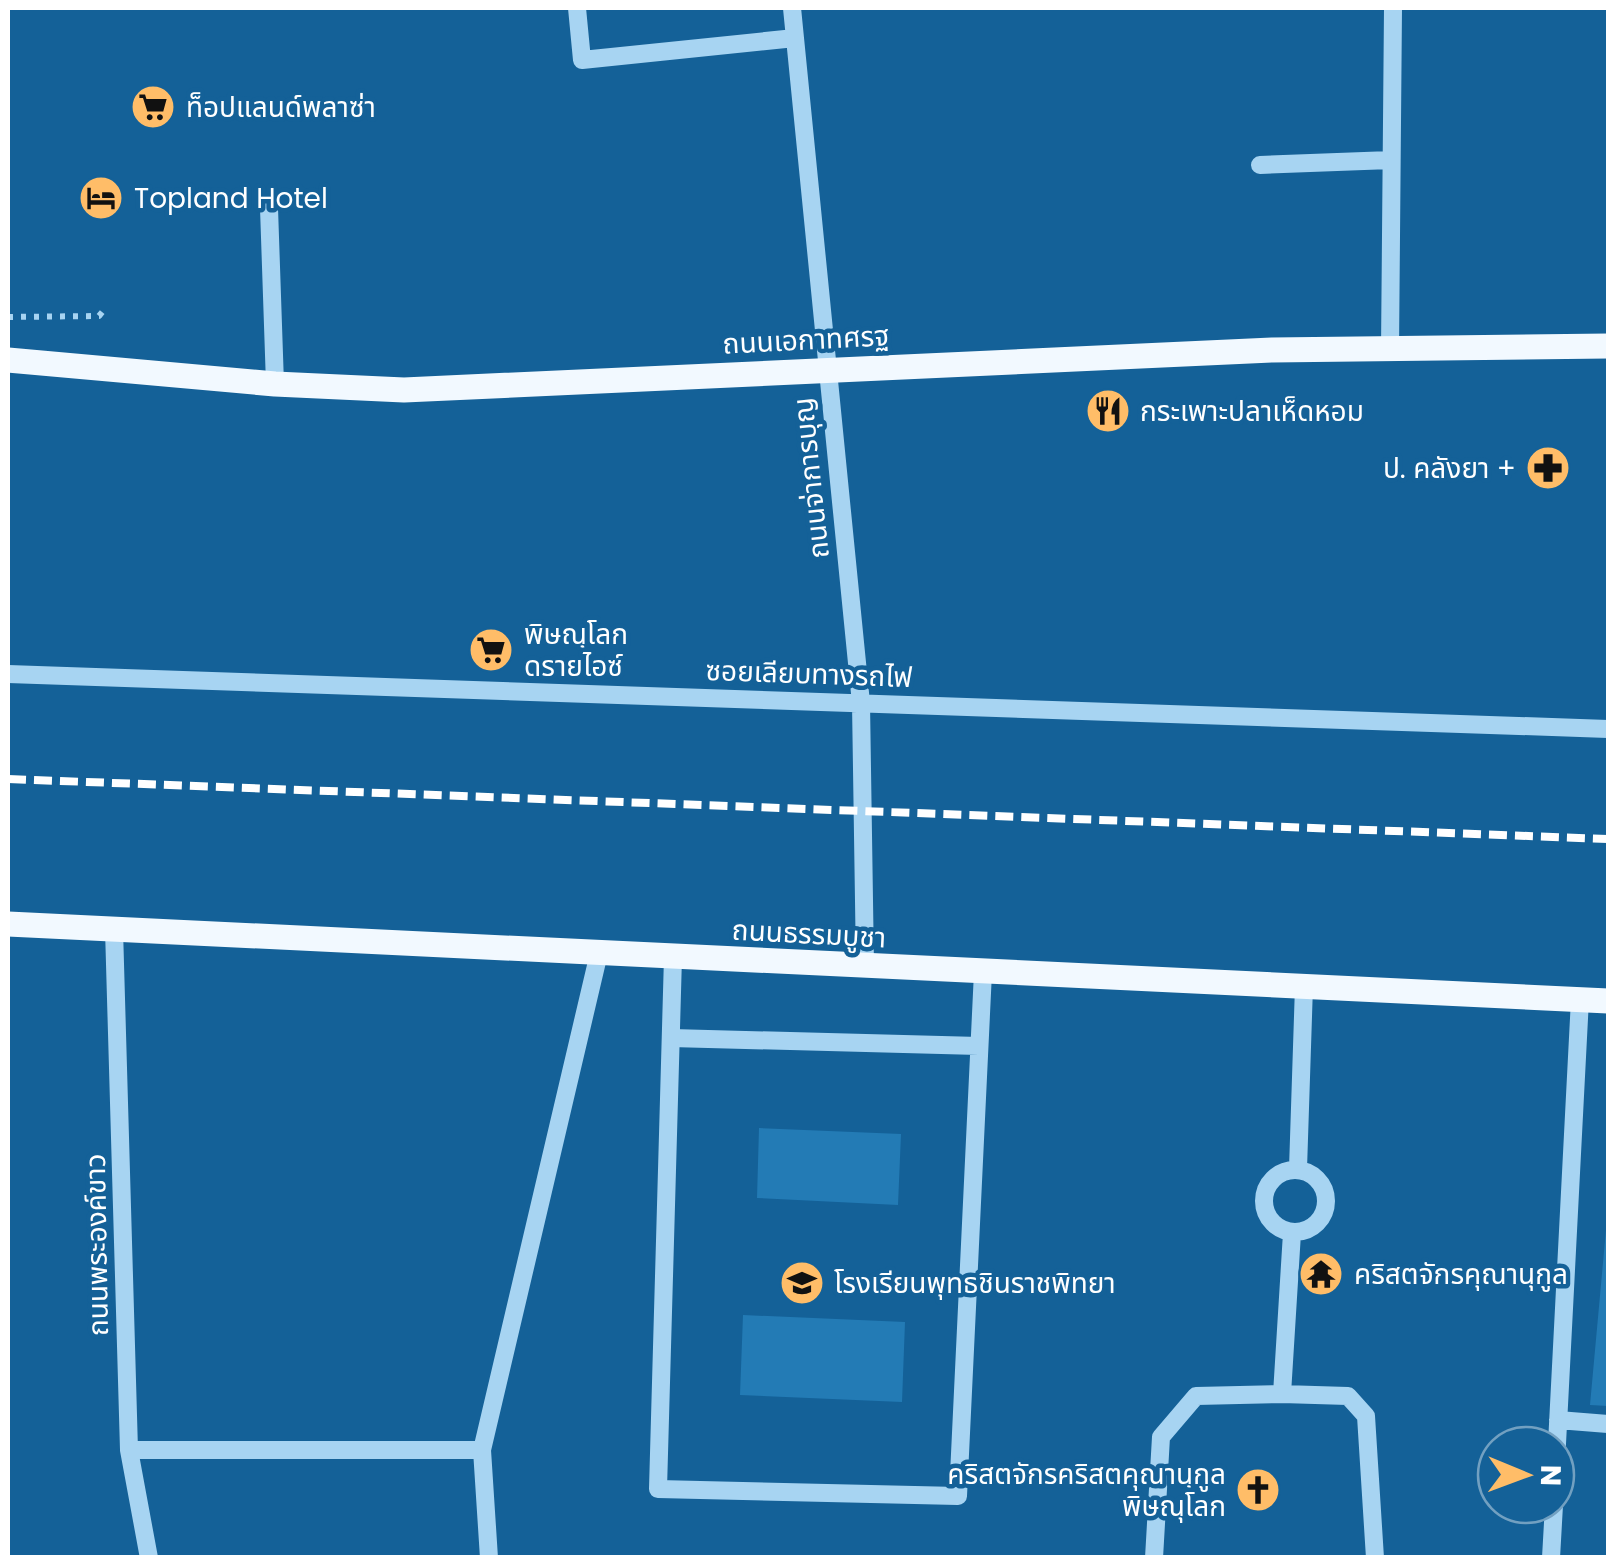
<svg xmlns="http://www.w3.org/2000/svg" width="1616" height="1565" font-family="Poppins,'Noto Sans Thai',sans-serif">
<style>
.green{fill:#237bb5}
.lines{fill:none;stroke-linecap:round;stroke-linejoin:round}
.path{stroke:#a7d4f2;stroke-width:6;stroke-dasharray:5 8;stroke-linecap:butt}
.minor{stroke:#a7d4f2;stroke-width:18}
.major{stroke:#f2f9ff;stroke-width:25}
.rail{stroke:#fff;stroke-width:8;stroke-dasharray:18 8;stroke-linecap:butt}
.labels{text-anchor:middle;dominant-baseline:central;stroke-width:9;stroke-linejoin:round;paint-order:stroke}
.poi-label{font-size:28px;fill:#fff;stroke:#146198;text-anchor:start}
.street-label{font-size:28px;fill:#fff;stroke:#146198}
</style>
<rect width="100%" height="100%" fill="#146198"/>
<!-- green -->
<path class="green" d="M 759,1128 L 901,1134 L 898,1205 L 757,1198 Z
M 1608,1208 L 1608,1406 L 1590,1405 Z
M 743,1315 L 905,1322 L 902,1402 L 740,1395 Z"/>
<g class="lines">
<!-- path -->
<path class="path" d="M 8,317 L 99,316 L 104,310"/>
<!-- minor -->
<path class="minor" d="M 577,8 L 582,60 L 795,38
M 792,8 L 861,703 L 865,966
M 1260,165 L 1391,160
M 269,208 L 275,384
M 1390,350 L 1393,8
M 8,674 L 1608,729
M 114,929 L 129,1450 L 149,1558
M 673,957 L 658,1489 L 958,1496 L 983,972
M 671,1038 L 979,1046
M 1298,1169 L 1304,986
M1264 1201a31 31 0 1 1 62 0a31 31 0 1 1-62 0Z
M 1282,1394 L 1348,1396 L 1366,1416 L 1375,1558
M 1558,1420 L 1608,1424
M 129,1450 L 482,1450
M 1556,1463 L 1580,999
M 489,1558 L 482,1450 L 599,953
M 1154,1558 L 1161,1437 L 1196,1396 L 1282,1394 L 1292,1233
M 1551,1558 L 1554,1505"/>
<!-- major -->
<path class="major" d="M 8,360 L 275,384 L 404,390 L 1272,350 L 1608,346
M 8,924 L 1608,1001"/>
<!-- rail -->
<path class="rail" d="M 8,779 L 1608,839"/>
</g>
<!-- icons -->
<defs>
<symbol id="supermarket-disc" viewBox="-11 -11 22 22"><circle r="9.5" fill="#ffbd68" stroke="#146198"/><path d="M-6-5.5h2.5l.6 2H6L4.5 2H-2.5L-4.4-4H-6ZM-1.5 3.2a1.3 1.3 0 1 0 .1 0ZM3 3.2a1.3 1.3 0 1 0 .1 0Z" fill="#111"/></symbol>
<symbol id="hotel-disc" viewBox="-11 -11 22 22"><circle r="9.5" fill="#ffbd68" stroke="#146198"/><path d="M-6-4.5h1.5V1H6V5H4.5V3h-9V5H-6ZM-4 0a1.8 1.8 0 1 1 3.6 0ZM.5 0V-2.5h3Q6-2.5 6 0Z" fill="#111"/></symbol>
<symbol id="restaurant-disc" viewBox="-11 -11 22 22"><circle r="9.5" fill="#ffbd68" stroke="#146198"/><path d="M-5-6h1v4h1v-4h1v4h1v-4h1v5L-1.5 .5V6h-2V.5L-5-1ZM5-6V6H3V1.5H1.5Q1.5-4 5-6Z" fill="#111"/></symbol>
<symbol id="pharmacy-disc" viewBox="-11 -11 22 22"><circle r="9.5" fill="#ffbd68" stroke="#146198"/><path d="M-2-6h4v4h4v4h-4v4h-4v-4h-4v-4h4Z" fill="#111"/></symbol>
<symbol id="temple-disc" viewBox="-11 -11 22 22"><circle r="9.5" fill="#ffbd68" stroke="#146198"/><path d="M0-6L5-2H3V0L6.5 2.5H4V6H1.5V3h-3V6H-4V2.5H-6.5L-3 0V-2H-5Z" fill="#111"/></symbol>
<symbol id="school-disc" viewBox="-11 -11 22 22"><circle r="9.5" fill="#ffbd68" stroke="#146198"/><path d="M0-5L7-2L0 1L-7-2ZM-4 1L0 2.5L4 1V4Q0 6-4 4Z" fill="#111"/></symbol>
<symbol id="church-disc" viewBox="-11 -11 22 22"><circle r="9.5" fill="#ffbd68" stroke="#146198"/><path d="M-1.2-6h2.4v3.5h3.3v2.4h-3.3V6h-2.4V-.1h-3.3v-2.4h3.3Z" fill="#111"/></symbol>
</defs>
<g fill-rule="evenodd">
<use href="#supermarket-disc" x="128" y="82" width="50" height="50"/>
<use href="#hotel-disc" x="76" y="173" width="50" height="50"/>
<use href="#restaurant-disc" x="1083" y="386" width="50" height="50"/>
<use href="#pharmacy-disc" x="1523" y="443" width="50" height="50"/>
<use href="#supermarket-disc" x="466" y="625" width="50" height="50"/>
<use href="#temple-disc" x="1296" y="1249" width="50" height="50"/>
<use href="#school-disc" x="777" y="1258" width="50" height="50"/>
<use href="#church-disc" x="1233" y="1465" width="50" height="50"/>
</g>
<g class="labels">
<!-- poi labels -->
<g class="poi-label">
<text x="186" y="107">ท็อปแลนด์พลาซ่า</text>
<text x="134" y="198">Topland Hotel</text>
<text x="1140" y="411">กระเพาะปลาเห็ดหอม</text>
<text x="1516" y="468" text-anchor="end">ป. คลังยา +</text>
<text x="524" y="634">พิษณุโลก<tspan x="524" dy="32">ดรายไอซ์</tspan></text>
<text x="1354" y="1274">คริสตจักรคุณานุกูล</text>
<text x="834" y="1283">โรงเรียนพุทธชินราชพิทยา</text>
<text x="1226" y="1474" text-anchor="end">คริสตจักรคริสตคุณานุกูล<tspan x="1226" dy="32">พิษณุโลก</tspan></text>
</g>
<!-- street labels -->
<g class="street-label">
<text transform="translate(806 340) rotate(-3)">ถนนเอกาทศรฐ</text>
<text transform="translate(811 478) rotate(-96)">ถนนจ่าการบุญ</text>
<text transform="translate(809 674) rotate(2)">ซอยเลียบทางรถไฟ</text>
<text transform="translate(809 934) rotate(3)">ถนนธรรมบูชา</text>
<text transform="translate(97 1245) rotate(-91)">ถนนพระองค์ขาว</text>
</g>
</g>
<!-- border -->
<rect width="1616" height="1565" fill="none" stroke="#ffffff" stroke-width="20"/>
<!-- north arrow -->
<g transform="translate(1526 1475) rotate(91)"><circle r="48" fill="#146198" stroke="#72a0c1" stroke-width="2.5"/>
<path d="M0-8L18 38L0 25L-18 38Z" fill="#ffbd68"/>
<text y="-15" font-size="28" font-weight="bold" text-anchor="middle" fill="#ffffff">N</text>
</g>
</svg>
